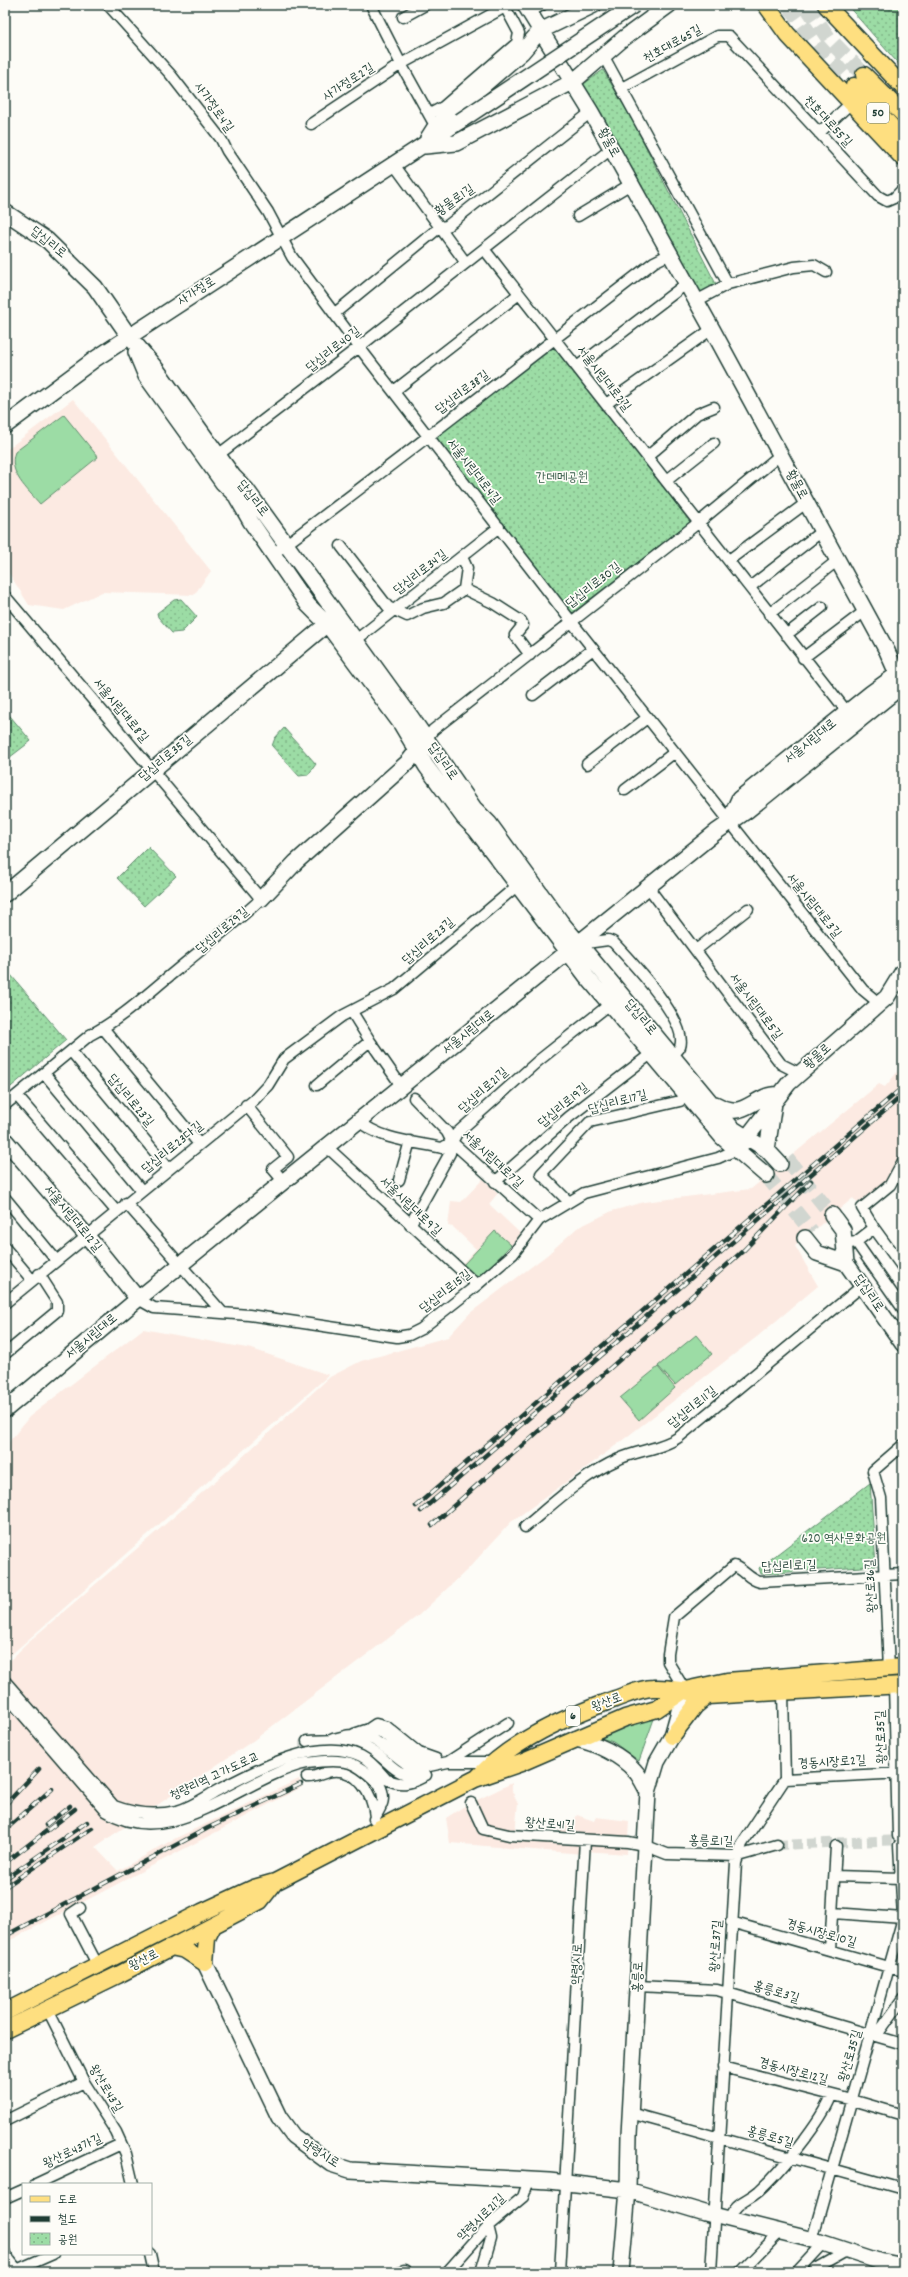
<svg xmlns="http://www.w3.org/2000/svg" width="908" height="2277" font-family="Dekko,'Poor Story',sans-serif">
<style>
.built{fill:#fceae2}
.green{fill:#9cdca5;stroke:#5e8c6c}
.park{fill:url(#park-dots);stroke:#5e8c6c}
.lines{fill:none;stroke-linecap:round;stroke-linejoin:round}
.street-tunnel{stroke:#d1d6d0;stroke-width:10;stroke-dasharray:10 5;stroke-linecap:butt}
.secondary-tunnel{stroke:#d1d6d0;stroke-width:15;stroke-dasharray:15 8;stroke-linecap:butt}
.primary-tunnel{stroke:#d1d6d0;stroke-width:16;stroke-dasharray:16 8;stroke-linecap:butt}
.street-casing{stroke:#1f3d34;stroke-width:13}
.secondary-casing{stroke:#1f3d34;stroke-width:18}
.primary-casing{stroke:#1f3d34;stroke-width:19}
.street{stroke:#fdfcf7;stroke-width:10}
.secondary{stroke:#fdfcf7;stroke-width:15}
.primary{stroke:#fedf80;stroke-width:16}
.rail-casing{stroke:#1f3d34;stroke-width:4.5}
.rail{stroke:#fdfcf7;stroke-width:3;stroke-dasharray:9;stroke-linecap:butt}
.street-bridge-casing{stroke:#1f3d34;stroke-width:13;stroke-linecap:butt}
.secondary-bridge-casing{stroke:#1f3d34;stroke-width:18;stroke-linecap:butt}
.street-bridge{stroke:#fdfcf7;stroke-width:10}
.secondary-bridge{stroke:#fdfcf7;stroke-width:15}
.labels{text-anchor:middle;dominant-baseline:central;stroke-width:3.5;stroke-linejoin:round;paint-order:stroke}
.shield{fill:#fdfcf7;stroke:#62766e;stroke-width:1}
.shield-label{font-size:12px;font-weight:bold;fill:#1f3d34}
.street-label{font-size:13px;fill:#1f3d34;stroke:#fdfcf7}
.park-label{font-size:13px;fill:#385d4b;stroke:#fdfcf7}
</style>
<defs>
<pattern id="park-dots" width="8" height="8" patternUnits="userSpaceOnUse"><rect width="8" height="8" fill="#9cdca5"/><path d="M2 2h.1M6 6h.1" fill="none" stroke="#7fb487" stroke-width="1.8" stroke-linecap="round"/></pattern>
</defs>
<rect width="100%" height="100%" fill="#fdfcf7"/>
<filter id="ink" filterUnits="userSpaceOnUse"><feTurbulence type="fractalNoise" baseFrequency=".025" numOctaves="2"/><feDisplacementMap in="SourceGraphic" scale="8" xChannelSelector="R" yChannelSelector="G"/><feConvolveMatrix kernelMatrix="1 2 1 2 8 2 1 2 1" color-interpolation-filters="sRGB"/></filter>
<g filter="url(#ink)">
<!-- built -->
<path class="built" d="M 73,399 L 211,571 L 194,595 L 102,592 L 64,610 L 29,605 L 5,567 L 5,451 Z
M 903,1065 L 903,1145 L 887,1182 L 857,1203 L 853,1198 L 795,1246 L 818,1286 L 758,1336 L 598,1459 L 511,1522 L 467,1570 L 419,1615 L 254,1740 L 95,1847 L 118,1871 L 172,1840 L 299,1779 L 302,1787 L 5,1943 L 5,1665 L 33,1638 L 226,1472 L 330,1377 L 361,1361 L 448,1337 L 470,1313 L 547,1255 L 577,1228 L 612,1211 L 644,1202 L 751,1189 L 879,1084 L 885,1087 Z
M 483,1179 L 498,1193 L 489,1204 L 521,1234 L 477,1282 L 460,1266 L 476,1249 L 453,1227 L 448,1226 L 451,1201 L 461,1202 Z
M 143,1329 L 252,1349 L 329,1375 L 5,1660 L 5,1447 L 29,1417 Z
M 512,1783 L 512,1791 L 518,1803 L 515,1834 L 559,1837 L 560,1822 L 574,1821 L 577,1815 L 594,1821 L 596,1817 L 629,1821 L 627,1854 L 584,1851 L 583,1854 L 450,1843 L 446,1818 L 463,1807 Z"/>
<!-- green -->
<path class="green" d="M 64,415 L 98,457 L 40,504 C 28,490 7,472 15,452 Z
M 495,1231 L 511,1245 L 478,1279 L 463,1265 Z
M 696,1335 L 712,1354 L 675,1385 L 658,1366 Z
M 658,1367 L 675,1388 L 639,1420 L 620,1398 Z
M 655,1716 L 639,1761 L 613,1742 L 595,1736 Z"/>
<!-- park -->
<path class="park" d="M 847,5 L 903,5 L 903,69 Z
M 603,70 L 629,114 L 717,286 L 702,296 L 581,86 Z
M 553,343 L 690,522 L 571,614 L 433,435 Z
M 181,599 L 197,617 L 182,632 L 172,633 L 158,617 L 157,613 L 174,600 Z
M 5,710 L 31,741 L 5,761 Z
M 284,728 L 316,764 L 308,775 L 299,776 L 272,746 L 275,738 Z
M 148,847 L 176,876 L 144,906 L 117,878 Z
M 5,968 L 66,1040 L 5,1092 Z
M 870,1483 L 876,1566 L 761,1574 L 759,1568 Z"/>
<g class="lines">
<!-- street-tunnel -->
<path class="street-tunnel" d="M 307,1741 L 304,1743 L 307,1777
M 777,1845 L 903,1840"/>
<!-- secondary-tunnel -->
<path class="secondary-tunnel" d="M 787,1159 L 832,1215
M 766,1175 L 812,1232"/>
<!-- primary-tunnel -->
<path class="primary-tunnel" d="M 789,5 L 817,45 L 854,86
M 806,5 L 829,39 L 864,75"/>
<defs>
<path id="street" d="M 108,5 L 171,75 L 221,139 L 227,151 L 268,212 L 292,257 L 359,347 L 571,621 L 863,990 L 880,1004
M 371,5 L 401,64 L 432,120
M 528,13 L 542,5
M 403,17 L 425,5
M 603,55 L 728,284
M 622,88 L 717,36 L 729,36 L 878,196 L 887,201 L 894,198 L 903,189
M 430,114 L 443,107 L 517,43 L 519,33 L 504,5
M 311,124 L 401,64 L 505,7
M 819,133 L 851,103
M 395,166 L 466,263
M 578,216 L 631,184
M 484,249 L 848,713
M 696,301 L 728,284 L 794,267 L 814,265 L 826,272
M 335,313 L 440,227 L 447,226 L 591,112
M 577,367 L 686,284
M 394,391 L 519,294
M 606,404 L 712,329
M 218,455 L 359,347 L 611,149
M 647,457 L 697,414 L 714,407
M 666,481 L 714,443
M 341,546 L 388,607 L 407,616 L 423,608 L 444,603 L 464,589 L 467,568 L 462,557
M 273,554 C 401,459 527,360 654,262 L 670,254
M 729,560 L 806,503
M 750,587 L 822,531
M 464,589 L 493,603 L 521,621 L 523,625 L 515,635 L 530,655
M 5,596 L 261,899 C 233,925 203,948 173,973 C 146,995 121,1019 90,1035 L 5,1105
M 769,614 L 838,560
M 786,635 L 822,607
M 356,640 L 499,527
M 803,658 L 865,611
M 533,695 L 593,649
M 426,739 L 433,730 L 698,523 L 780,455
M 587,764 L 647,718
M 625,790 L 675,752
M 648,887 L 781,1064 L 799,1073
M 579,944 L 608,940 L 613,942 C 630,960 689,1022 680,1047 C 679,1050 674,1053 672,1056
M 696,950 L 748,909
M 352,1012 L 370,1041 L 402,1087
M 103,1028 L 199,1144
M 71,1051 L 169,1169
M 44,1073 L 142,1191
M 317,1085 L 370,1041
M 17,1096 L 116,1211
M 414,1098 L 447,1132 L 452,1142 L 539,1220
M 246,1105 L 288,1157 L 273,1169 L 284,1182
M 359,1121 C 380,1140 415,1142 442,1148 L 452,1142
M 327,1147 L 477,1285
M 399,1180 L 410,1141
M 495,1182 L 569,1117 L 652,1053
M 5,1198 L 56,1260
M 568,1201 L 541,1174 L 590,1122 L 680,1101 L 687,1095
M 126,1203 L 222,1312
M 410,1225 L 450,1153 L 452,1142 L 457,1133 L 538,1061 L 610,1004
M 874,1228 L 903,1268
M 856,1242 L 903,1309
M 844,1244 L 856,1242 L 874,1228 L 862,1208 L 890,1185 L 903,1161
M 5,1248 L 32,1280
M 138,1299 L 154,1308 L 249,1315 L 397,1337 L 409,1335 L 421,1329 L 477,1285 L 513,1254 L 539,1220 L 584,1193 L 718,1158 L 738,1149
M 5,1303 L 254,1100 L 268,1085 L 284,1059 L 342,1016 L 394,989 L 518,885
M 5,1354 L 57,1311 L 57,1302 L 39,1274
M 525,1527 C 555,1502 583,1475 619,1459 C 638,1450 662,1449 679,1437 L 862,1286
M 889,1669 L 881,1498 L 873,1471 L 903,1445
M 894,1685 L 898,1836
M 685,1690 L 668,1662 L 668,1654 L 674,1617 L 734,1566 C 746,1571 748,1579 760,1582 L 903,1574
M 370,1728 L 376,1724 L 387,1727 L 419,1753 L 436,1759
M 354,1734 L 369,1729 L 373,1729 L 383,1733 L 417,1760 L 434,1762
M 333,1739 C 339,1738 346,1735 352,1735 C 378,1733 394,1759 415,1769 L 448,1762 L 508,1723
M 307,1741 C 328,1740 347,1738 367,1748 C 394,1761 390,1778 426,1775
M 449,1762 L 493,1762
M 307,1777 C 315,1778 324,1772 332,1771 C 358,1768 373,1795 375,1817
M 386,1779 C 400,1786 410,1784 423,1777
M 785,1779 L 903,1773
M 471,1803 L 483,1829 L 509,1835 L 628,1842 L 644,1845 L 667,1854 L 738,1856 L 777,1845
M 374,1819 C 382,1806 387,1798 379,1784
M 835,1876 L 901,1878
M 80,1908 L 71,1914 L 97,1964
M 833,1913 L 903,1918
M 731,1922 L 903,1971
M 830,1950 L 836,1846
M 638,1986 L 717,1990 L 903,2044
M 48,2010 L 84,2082 L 116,2132 L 126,2154 L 133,2184
M 870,2035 L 879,2032 L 903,1999
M 723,2067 L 852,2100 L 903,2115
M 630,2113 L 903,2189
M 5,2121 L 84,2082
M 36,2184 L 121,2144
M 5,2198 L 23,2190
M 729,2219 C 737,2200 745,2203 759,2191 C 780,2172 822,2121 831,2096
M 812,2240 L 903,1918 L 899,1845
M 5,2254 L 19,2272
M 150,2254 L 154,2272
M 12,2272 L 53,2254
M 399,2272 L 404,2270 L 407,2272
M 447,2272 L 488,2226 L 523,2197 L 529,2180
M 481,2272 L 491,2238 L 488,2226
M 560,2272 L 585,1840
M 711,2272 L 736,1863 L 742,1844 L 785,1779 L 783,1692
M 741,2272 L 780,2232
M 797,2272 L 824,2243
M 816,2272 L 816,2269 L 848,2251"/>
<path id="secondary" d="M 525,5 L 591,112 L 712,329 L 887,651 L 903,687
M 428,138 L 435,127 L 522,52 L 540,31 L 594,5
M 425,146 L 456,143 L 574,81 L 624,38 L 669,5
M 5,212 L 47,240 L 95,287 L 129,336 L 157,370 L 233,476 L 246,489 L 411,717 L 474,808 L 489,823 L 561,922 L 732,1128 L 767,1150 L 780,1164
M 136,352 L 146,376 L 223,483 L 236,496 L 251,522 L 308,605 L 327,624 L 401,724 L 426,766 L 464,818 L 476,830 L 587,977 L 722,1137 L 766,1175
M 5,426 L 95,359 L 460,121
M 729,821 L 739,799 L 871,693 L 903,670
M 5,894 L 327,624
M 261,899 L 296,862 L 408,762 L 422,744
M 715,1104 C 740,1117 743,1107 765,1097 C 769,1095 775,1095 780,1094
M 5,1140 L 87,1236 L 138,1299
M 741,1145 L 789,1083 L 887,997 L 903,971
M 767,1150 L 774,1103
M 832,1215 L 843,1230 L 846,1263 L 903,1344
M 805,1238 L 817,1253 L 846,1263
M 5,1410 L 138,1299 L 716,832 L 748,810 L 903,685
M 575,1739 C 596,1743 621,1755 635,1771 C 640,1776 644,1785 648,1792
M 205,1963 L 279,2117 L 293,2136 L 331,2164 L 350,2170 L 549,2181 L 628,2190 L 705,2213 L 817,2241 L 878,2261 L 903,2266
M 621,2272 L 628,2190 L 629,2135 L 648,1792 L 657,1762 L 672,1736 L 685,1690"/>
<path id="primary" d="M 766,5 L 787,34 L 903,158
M 826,5 L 903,87
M 864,75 L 903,114
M 854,86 L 903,139
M 672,1736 L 695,1706 L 707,1696
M 478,1777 C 515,1739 566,1717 615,1699 C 627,1695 640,1688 653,1688 C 672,1687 689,1691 707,1696 L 903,1685
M 171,1947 L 185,1950 L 205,1963
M 205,1963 L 207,1938 L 213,1926
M 5,2012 L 202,1912 L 254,1888 L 275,1882 L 475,1779 L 521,1763 L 625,1718 L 657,1709 L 685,1690 L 727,1681 L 903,1667
M 5,2030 L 118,1975 L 260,1901 L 275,1882"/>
</defs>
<!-- street casing -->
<use href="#street" class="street-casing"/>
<!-- secondary casing -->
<use href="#secondary" class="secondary-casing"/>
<!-- primary casing -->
<use href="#primary" class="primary-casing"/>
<!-- street -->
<use href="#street" class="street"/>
<!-- secondary -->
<use href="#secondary" class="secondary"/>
<!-- primary -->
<use href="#primary" class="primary"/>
<defs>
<path id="rail" d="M 416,1506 L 903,1087
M 421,1511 L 903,1095
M 432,1525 L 744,1250 L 811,1181
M 5,1805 L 39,1769
M 46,1825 L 70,1806
M 5,1830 L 52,1789
M 5,1863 L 75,1809
M 5,1879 L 87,1822
M 5,1887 L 92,1828
M 5,1936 L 208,1828 L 301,1784"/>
</defs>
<!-- rail casing -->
<use href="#rail" class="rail-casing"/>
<!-- rail -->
<use href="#rail" class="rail"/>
<defs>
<path id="street-bridge" d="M 5,1681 L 114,1806 C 135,1814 155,1816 177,1811 C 192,1807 207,1796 220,1789 C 258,1769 319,1736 361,1756 C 371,1761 379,1771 386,1779
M 5,1694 L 106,1811 C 172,1853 241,1777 307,1763 C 321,1761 337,1759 350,1763 C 362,1767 370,1776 379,1784"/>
<path id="secondary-bridge" d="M 460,121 L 634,5"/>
</defs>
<!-- street-bridge casing -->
<use href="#street-bridge" class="street-bridge-casing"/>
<!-- secondary-bridge casing -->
<use href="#secondary-bridge" class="secondary-bridge-casing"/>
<!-- street-bridge -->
<use href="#street-bridge" class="street-bridge"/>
<!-- secondary-bridge -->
<use href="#secondary-bridge" class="secondary-bridge"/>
</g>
</g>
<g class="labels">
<!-- shield labels -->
<g class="shield">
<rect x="867" y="103" width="22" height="20" rx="3"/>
<rect x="566" y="1706" width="14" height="20" rx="3"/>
</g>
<g class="shield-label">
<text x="878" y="113">50</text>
<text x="573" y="1716">6</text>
</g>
<!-- street labels -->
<g class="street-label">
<text transform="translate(673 45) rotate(-29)">천호대로65길</text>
<text transform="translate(349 83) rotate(-33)">사가정로2길</text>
<text transform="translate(213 108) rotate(54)">사가정로4길</text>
<text transform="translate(827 122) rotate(47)">천호대로55길</text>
<text transform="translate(608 143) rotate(61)">황물로</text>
<text transform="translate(455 201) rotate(-35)">황물로1길</text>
<text transform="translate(48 243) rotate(39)">답십리로</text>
<text transform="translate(197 292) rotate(-33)">사가정로</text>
<text transform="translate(334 350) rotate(-38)">답십리로40길</text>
<text transform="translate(603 379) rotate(52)">서울시립대로2길</text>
<text transform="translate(463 393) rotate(-37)">답십리로38길</text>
<text transform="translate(473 472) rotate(52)">서울시립대로4길</text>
<text transform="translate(796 485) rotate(61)">황물로</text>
<text transform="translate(252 499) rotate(52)">답십리로</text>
<text transform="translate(421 573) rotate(-38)">답십리로34길</text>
<text transform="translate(594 586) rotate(-38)">답십리로30길</text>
<text transform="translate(120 711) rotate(50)">서울시립대로8길</text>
<text transform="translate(811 742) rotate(-39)">서울시립대로</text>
<text transform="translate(166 759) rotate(-40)">답십리로35길</text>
<text transform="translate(442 762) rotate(55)">답십리로</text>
<text transform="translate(813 906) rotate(51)">서울시립대로3길</text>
<text transform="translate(223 931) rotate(-40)">답십리로29길</text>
<text transform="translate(429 942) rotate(-41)">답십리로23길</text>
<text transform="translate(755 1007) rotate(53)">서울시립대로5길</text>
<text transform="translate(640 1018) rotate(50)">답십리로</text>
<text transform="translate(469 1033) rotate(-39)">서울시립대로</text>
<text transform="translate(818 1057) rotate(-41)">황물로</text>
<text transform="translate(484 1091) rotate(-42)">답십리로21길</text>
<text transform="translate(130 1101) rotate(50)">답십리로23길</text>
<text transform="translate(618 1103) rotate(-15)">답십리로17길</text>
<text transform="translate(564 1106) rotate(-40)">답십리로19길</text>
<text transform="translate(173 1148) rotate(-39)">답십리로23다길</text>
<text transform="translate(492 1160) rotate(43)">서울시립대로7길</text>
<text transform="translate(410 1207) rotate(43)">서울시립대로9길</text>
<text transform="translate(72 1219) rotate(50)">서울시립대로12길</text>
<text transform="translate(446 1292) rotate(-38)">답십리로15길</text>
<text transform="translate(868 1294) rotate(55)">답십리로</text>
<text transform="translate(92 1337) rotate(-40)">서울시립대로</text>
<text transform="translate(693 1408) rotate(-39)">답십리로11길</text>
<text transform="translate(789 1567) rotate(-2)">답십리로1길</text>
<text transform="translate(872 1586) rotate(-93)">왕산로36길</text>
<text transform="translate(607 1703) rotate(-21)">왕산로</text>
<text transform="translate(882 1737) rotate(-92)">왕산로35길</text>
<text transform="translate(832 1763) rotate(-3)">경동시장로2길</text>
<text transform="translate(215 1777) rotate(-25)">청량리역 고가도로교</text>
<text transform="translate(550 1825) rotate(4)">왕산로41길</text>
<text transform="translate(711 1842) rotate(1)">홍릉로1길</text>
<text transform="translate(821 1934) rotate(16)">경동시장로10길</text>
<text transform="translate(717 1946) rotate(-86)">왕산로37길</text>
<text transform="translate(144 1961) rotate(-27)">왕산로</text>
<text transform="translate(578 1964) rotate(-87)">약령시로</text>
<text transform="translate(639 1977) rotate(-87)">홍릉로</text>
<text transform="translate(776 1993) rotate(17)">홍릉로3길</text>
<text transform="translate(851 2056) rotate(-74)">왕산로35길</text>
<text transform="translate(793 2072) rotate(15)">경동시장로12길</text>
<text transform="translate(105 2089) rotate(59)">왕산로43길</text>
<text transform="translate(770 2138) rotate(16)">홍릉로5길</text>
<text transform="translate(73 2152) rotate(-25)">왕산로43가길</text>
<text transform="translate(320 2154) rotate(33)">약령시로</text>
<text transform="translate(482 2218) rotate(-44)">약령시로21길</text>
</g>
<!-- park labels -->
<g class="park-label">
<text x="562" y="478">간데메공원</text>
<text x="844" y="1539">620 역사문화공원</text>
</g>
</g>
<!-- margin -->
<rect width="908" height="2277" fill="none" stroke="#fdfcf7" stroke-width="20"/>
<rect x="10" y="10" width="888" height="2257" fill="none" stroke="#1f3d34" stroke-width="1.5" filter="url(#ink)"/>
<!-- legend -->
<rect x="22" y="2183" width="130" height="72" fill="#fdfcf7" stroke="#a4b0a9"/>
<rect x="30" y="2196" width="20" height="6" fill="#fedf80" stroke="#a4b0a9"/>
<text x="58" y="2203" font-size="12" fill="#1f3d34">도로</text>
<rect x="30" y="2216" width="20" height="6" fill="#1f3d34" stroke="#a4b0a9"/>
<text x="58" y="2223" font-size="12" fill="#1f3d34">철도</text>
<rect x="30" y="2233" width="20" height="12" fill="url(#park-dots)" stroke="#a4b0a9"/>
<text x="58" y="2243" font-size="12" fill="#1f3d34">공원</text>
</svg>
